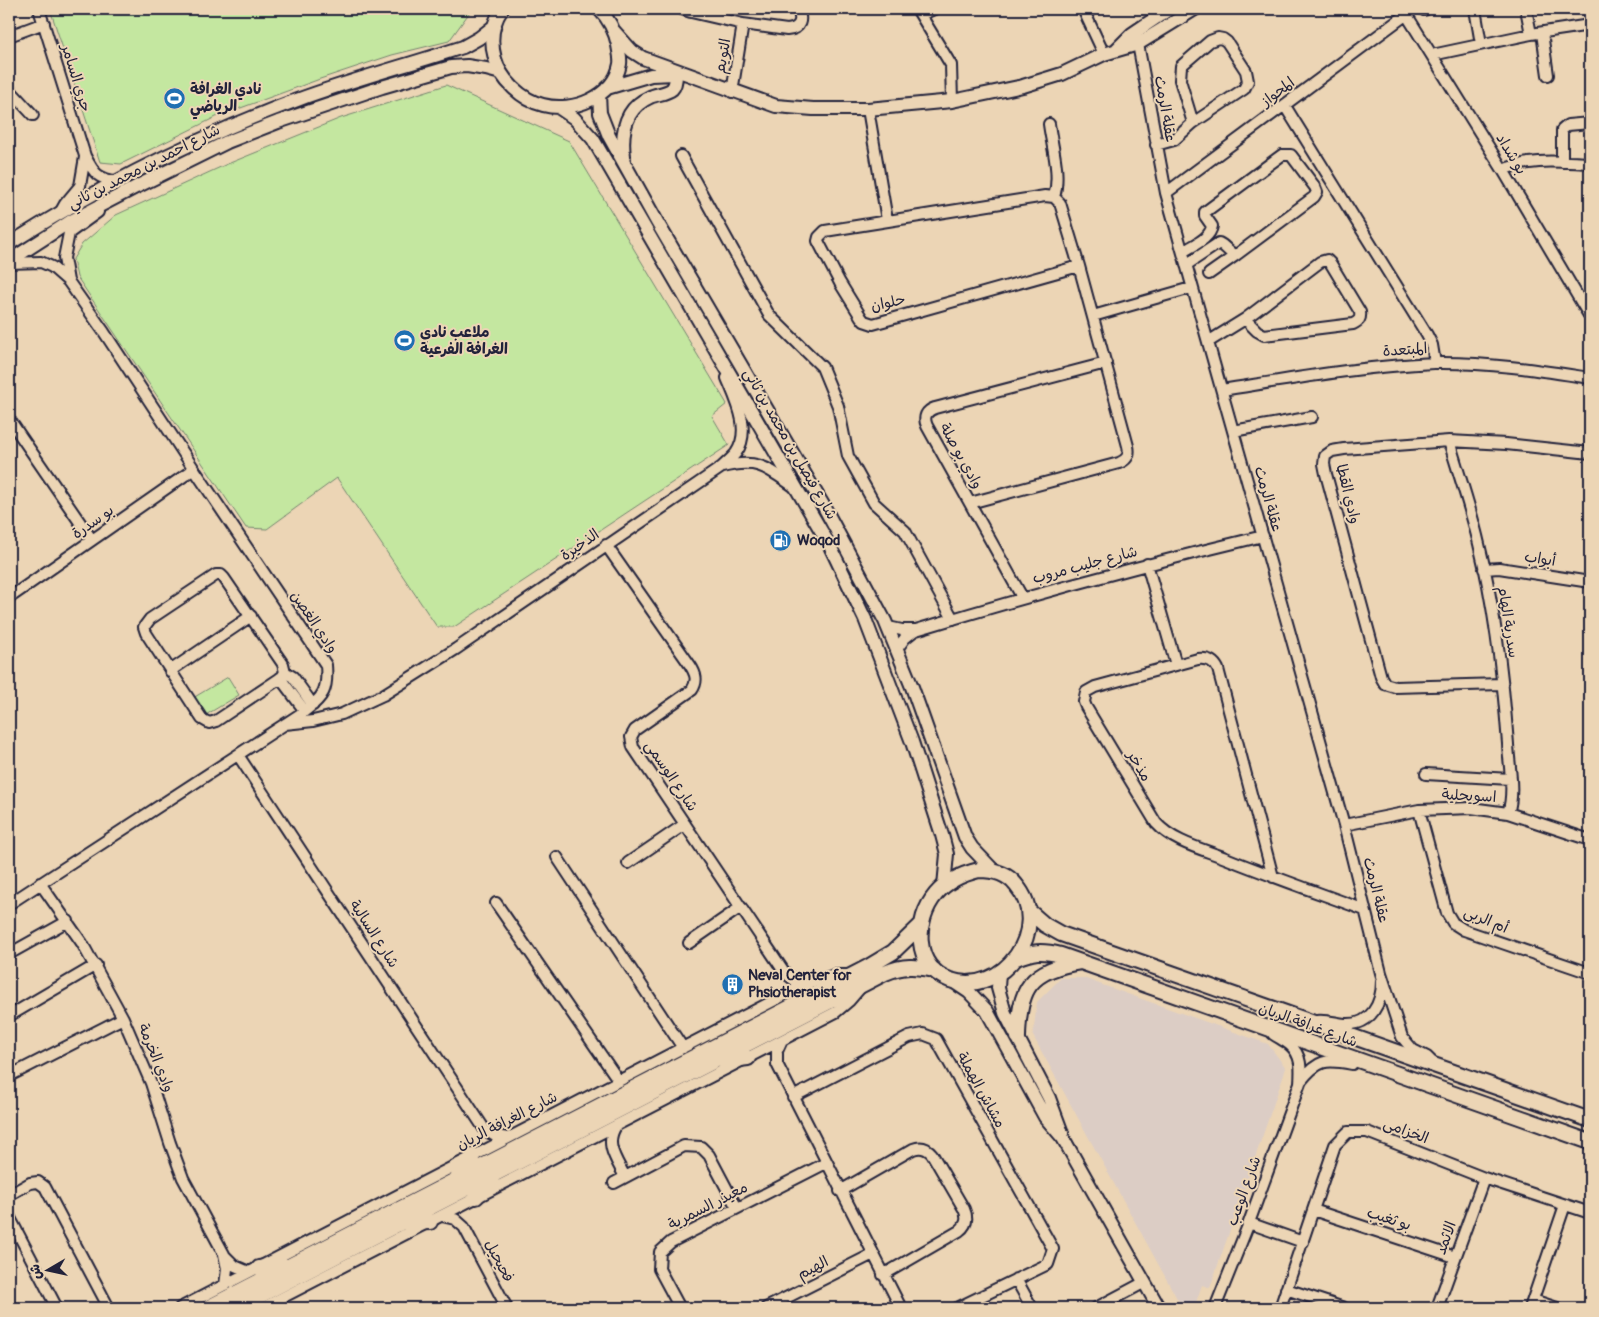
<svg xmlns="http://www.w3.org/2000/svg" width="1599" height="1317" font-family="Pangolin,'Playpen Sans Arabic',sans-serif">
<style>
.built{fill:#dccdc5}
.green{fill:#c4e7a0;stroke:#73846e}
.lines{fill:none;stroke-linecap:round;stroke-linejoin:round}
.minor-casing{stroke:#22223b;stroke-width:14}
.tertiary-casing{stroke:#22223b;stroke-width:16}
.secondary-casing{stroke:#22223b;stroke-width:18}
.minor{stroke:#ecd5b5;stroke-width:10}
.tertiary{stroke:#ecd5b5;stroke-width:12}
.secondary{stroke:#ecd5b5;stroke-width:14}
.labels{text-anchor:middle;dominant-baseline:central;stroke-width:4;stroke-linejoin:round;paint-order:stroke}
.street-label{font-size:15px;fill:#22223b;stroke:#ecd5b5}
.poi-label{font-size:15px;font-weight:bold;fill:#22223b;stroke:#ecd5b5;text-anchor:start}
</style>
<rect width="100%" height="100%" fill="#ecd5b5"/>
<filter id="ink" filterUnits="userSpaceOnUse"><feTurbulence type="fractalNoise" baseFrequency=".02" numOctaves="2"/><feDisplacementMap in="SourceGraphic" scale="10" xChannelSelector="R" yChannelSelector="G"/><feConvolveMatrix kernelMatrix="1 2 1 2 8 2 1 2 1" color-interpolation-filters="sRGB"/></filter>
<g filter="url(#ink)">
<!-- built -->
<path class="built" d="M 1061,978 L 1083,978 L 1268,1044 L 1286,1068 L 1210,1288 L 1202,1285 L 1194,1308 L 1186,1308 L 1179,1302 L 1033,1036 L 1037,1002 Z"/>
<!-- green -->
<path class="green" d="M 50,9 L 472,9 L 449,41 L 392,55 L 320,79 L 216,117 L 121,164 L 100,162 Z
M 446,85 L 569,141 L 727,404 L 712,416 L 729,445 L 454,627 L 437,627 L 337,478 L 267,529 L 246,528 L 77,277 L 73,259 L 82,244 L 116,215 L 225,165 L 341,118 Z
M 228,677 L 239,695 L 204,716 L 193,698 Z"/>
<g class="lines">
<defs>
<path id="minor" d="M 39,9 L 85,156 C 95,175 97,178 118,182
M 682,9 L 691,12 L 743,24 L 787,30 C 801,29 803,19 797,9
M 917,9 L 951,65 L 952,101
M 1083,9 L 1104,54
M 1403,9 L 1503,170 L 1590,317
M 1475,9 L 1481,44
M 1526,9 L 1531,34
M 1424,10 L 1426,9
M 921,15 L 934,9
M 1542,33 L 1548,75
M 9,36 L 44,23
M 1218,38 L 1223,39 L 1227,42 L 1246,71 L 1248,81 L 1244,89 L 1193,123 L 1180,80 L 1181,66 L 1210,41 Z
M 1136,39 L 1138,44 L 1166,193 L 1344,825 L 1381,973 L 1402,1037 L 1413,1050 L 1427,1057 L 1432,1062
M 1432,55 L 1531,34 L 1590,25
M 9,89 L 33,115
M 732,92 L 743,24
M 1285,106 L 1427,335 L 1432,345 L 1435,363
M 868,109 L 887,220
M 1049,124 C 1052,147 1061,174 1054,197
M 1156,145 L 1174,140 L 1193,123
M 681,156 L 769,315 L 822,367 L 838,406 L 848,456 L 874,503 L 905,531 L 953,619
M 1562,162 L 1562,130 L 1568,125 L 1590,123
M 1503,170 C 1531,158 1560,162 1590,163
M 1166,193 L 1407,14
M 1045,196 L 1054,197 L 1060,203 L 1079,266 L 873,324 L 864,321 L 861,317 L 840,283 L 818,241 L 819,237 L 825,231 Z
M 60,213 L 65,204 L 80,186 L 85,157
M 1183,252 C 1193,245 1210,239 1212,226 L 1205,216 L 1205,212 L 1282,155 L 1291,155 L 1315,187 L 1317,192 L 1314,197 L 1236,255 C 1228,253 1226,246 1219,243 L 1186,265
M 9,263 L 41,262 L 52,267 L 68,281 L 104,332 L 194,469 L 326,665 C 328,689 324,697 305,711 L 9,904
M 1209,274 L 1236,255
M 68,281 L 64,258 L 69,233 L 98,212
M 1093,316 L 1191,288
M 1208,342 L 1245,319 L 1320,262 L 1327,260 L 1331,264 L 1360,312 C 1361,319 1359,321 1353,324 L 1264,335 L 1257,331 L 1245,319
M 1222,390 C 1292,379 1363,366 1434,363 C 1486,362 1539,370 1590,378
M 9,419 L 92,540
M 1233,431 L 1312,417
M 1449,441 C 1459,475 1471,509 1479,544 C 1495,609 1503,677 1508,744 C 1509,766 1515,792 1508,813
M 723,467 C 759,458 767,468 796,488
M 970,503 L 1119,463 C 1127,460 1130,455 1128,446 L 1079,266
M 606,545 L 690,665 C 696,674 698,681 692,690 L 635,730 L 631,737 L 633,747 L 785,973 L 802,986
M 1147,564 L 1176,665
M 1484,569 L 1499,568 L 1590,582
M 216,575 L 221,575 L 224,578 L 283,664 L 285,672 L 282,677 L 216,721 L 209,723 L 202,719 L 146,633 L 144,627 L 150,619 Z
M 1022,597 L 927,426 C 923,417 926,411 935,408 L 1106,363
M 9,598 L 194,469
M 888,627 L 902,630 L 916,630 C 1031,595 1146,564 1263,536
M 897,649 L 905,638 L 915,630
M 170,671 L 251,616
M 285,672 L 293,677 L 313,705
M 280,678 L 305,711
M 1502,684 L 1395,687 L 1385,684 L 1381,677 L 1326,474 L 1324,464 L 1325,456 L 1332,451 L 1344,449 L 1449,441 L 1506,444 L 1590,453
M 285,724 L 313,721 L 342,714 L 383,695 L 456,649 L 722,467 C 726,463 732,458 736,453 C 752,430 736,400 727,378
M 238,755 L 485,1130 L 495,1136 L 508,1138
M 1426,774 L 1510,779
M 1419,810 L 1447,913 L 1453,923 L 1464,930 L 1590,973
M 1344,825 L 1419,810 L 1471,808 L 1508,813 L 1590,840
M 557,857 L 683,1048
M 628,863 L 685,824
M 1273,877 L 1218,669 C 1214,661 1207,658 1198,659 L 1095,687 L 1086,692 L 1084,702 L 1086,707 L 1156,823 C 1174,843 1203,849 1228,859 C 1273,877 1319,893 1365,910
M 40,883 L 82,943 L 123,1018 L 151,1083 L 170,1143 L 183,1178 L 224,1254 L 227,1269 L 225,1285
M 496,903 L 619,1081
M 689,943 L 741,907
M 9,954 L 68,921
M 9,1016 L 96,965
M 1317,1021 C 1327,1020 1335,1023 1345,1024 C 1371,1026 1382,1003 1382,981
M 782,1040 L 777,1051 L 777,1064 L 901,1308
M 9,1076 L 123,1018
M 1300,1082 C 1318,1059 1326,1059 1352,1064
M 793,1097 L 909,1037 L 923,1034 L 936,1039 L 1053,1249 L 1048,1264 L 957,1308
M 616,1126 C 604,1144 616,1159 625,1177
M 614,1183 L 684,1146 L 701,1147 L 709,1155 L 737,1208
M 840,1191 L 913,1149 C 921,1146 927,1148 932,1154 L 964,1209 C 968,1218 967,1225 959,1231 L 883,1275
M 9,1195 L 30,1183 L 38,1182 L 45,1187 L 109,1308
M 1313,1210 L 1455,1257
M 9,1216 L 57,1308
M 442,1216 L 455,1219 L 464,1227 L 507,1308
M 1249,1223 L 1303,1242
M 225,1256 L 235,1266 L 249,1272
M 1016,1279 L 1032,1308
M 1286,1289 L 1344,1308
M 1533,1300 L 1557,1308
M 180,1308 L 802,986 L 834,975 L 851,975
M 262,1308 L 836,1012 L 849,1001 L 861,987
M 680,1308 L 659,1269 L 660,1252 L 671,1242 L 826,1163
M 766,1308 L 873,1254
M 1096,1308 L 1145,1282
M 1215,1308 L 1247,1228 L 1300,1083 C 1301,1069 1302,1055 1290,1045 C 1285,1041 1279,1038 1273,1034
M 1280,1308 L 1335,1145 L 1348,1132 L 1367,1132 L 1484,1178 L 1590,1213
M 1437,1308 L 1484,1178
M 1530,1308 L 1565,1205"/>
<path id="tertiary" d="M 502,9 C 491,25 490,41 495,59 C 501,80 522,100 543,105 C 573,113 614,97 620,64 C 621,58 619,52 618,45 C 615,31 609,19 599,9
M 614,31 L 632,51 L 643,58 L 776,106 L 813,109 L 868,109 L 952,101 L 1023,86 L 1062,74 L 1104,54 L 1138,44 L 1195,9
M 1117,49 L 1132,34 L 1169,9
M 607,88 L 651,75 L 675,74
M 599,95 L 600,113 L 609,136 L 657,222 L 823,505 L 885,621 L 912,687 L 965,837 L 972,848 L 994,871
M 558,107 L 574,118 L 593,139 L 830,546 L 865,619 L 912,742 L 942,835 L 947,854 L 944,886
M 624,156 C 621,132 625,108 650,97 C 656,94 666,94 672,89 C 675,86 676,79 676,74
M 9,244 C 99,187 197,137 297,100 C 351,80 408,65 463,47 L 479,38 L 493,27
M 9,261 L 71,221 L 136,187 L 227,142 L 278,122 L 382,87 L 451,67 L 467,66 L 486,69 L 501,73
M 999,972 L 998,988 L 1005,1013 L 1049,1098 L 1062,1133
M 951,980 L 969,992 L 987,1011 L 1045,1117 L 1063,1138 L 1159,1308"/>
<path id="secondary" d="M 979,870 C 993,870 1007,873 1016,885 C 1053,928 1003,998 950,980 C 913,967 914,920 936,894 C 947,881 962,874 979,870 Z
M 1030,912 L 1045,925 L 1061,934 L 1590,1120
M 1014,959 C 1033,951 1041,950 1061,955 L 1590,1142
M 1018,1037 C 1019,988 1030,970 1080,962
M 723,1061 L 748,1058
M 458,1175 L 473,1156
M 476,1197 L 492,1179
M 406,1223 L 430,1222
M 259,1268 L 283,1265
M 207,1308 L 868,967 L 893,952 L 920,926
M 236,1308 L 885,973 C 904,965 915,966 934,970"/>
</defs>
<!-- minor casing -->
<use href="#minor" class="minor-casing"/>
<!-- tertiary casing -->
<use href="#tertiary" class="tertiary-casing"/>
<!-- secondary casing -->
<use href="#secondary" class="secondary-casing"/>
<!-- minor -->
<use href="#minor" class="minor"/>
<!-- tertiary -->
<use href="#tertiary" class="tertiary"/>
<!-- secondary -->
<use href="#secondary" class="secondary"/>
</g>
</g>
<!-- icons -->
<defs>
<symbol id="stadium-disc" viewBox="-11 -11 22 22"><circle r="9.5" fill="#1f6fb2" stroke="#ecd5b5"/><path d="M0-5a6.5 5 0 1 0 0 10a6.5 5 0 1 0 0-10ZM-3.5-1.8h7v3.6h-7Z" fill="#fff"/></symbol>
<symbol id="fuel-disc" viewBox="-11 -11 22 22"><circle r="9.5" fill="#1f6fb2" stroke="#ecd5b5"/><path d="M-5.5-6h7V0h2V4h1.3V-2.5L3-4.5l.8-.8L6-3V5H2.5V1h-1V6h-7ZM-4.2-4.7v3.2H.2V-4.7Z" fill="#fff"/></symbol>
<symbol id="building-disc" viewBox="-11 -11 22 22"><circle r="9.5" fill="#1f6fb2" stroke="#ecd5b5"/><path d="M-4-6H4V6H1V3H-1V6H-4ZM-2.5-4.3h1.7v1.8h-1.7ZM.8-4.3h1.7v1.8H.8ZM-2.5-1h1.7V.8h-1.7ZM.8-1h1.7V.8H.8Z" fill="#fff"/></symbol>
</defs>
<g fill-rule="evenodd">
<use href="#stadium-disc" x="162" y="86" width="25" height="25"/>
<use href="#stadium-disc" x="392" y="328" width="25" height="25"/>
<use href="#fuel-disc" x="768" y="528" width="25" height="25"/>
<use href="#building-disc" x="720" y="972" width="25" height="25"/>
</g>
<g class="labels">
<!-- street labels -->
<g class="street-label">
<text transform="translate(723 56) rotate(-80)">التويم</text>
<text transform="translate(76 78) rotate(73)">جري السامر</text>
<text transform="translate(1278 92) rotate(-37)">المحواز</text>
<text transform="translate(1165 109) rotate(80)">عقلة الرمث</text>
<text transform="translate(1511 154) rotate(59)">بو شداد</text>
<text transform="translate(144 167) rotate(-27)">شارع احمد بن محمد بن ثاني</text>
<text transform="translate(888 303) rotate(-12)">حلوان</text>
<text transform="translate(1405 350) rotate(-4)">المبتعدة</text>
<text transform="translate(790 444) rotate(60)">شارع فيصل بن محمد بن ثاني</text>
<text transform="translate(961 456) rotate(61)">وادي بو صلة</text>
<text transform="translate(1348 494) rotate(76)">وادي القطا</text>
<text transform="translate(1268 499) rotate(74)">عقلة الرمث</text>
<text transform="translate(93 522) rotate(-35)">بو سدرة</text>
<text transform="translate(580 545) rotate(-35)">الذخيرة</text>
<text transform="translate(1540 559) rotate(9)">أبواب</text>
<text transform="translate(1085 565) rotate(-15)">شارع جليب مروب</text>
<text transform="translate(314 622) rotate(56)">وادي الغصن</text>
<text transform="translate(1508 622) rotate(81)">سدرية الهام</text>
<text transform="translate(1139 766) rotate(59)">مذخر</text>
<text transform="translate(671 776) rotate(56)">شارع الوسمي</text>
<text transform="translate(1469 796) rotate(3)">اسويحلية</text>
<text transform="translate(1376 890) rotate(76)">عقلة الرمث</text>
<text transform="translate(1486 920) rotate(23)">أم الربى</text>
<text transform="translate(374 934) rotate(57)">شارع السالية</text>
<text transform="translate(1308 1025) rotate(20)">شارع غرافة الريان</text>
<text transform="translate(156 1058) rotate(68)">وادي الخرمة</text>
<text transform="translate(981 1090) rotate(61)">مشاش الهملة</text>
<text transform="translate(507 1121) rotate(-27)">شارع الغرافة الريان</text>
<text transform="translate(1406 1131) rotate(21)">الخزامى</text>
<text transform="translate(1244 1191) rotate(-70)">شارع الوعب</text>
<text transform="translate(708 1206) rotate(-27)">معيذر السمرية</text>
<text transform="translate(1389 1219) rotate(18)">بو ثغيب</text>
<text transform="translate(1446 1238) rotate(-70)">الاثمد</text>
<text transform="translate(499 1261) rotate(62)">فحيحيل</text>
<text transform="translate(813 1268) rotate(-27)">الهيم</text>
</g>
<!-- poi labels -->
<g class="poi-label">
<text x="190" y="89">نادي الغرافة<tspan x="190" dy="17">الرياضي</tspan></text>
<text x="420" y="332">ملاعب نادي<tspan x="420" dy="17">الغرافة الفرعية</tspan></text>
<text x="797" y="540">Woqod</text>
<text x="748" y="975">Neval Center for<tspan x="748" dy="17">Phsiotherapist</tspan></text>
</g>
</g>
<!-- margin -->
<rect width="1599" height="1317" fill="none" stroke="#ecd5b5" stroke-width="30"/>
<rect x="15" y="15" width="1569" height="1287" fill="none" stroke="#22223b" stroke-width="2" filter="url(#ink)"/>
<!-- north arrow -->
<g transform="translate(48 1270) rotate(261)" stroke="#ecd5b5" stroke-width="4" paint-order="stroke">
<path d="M0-4L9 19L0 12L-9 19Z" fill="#22223b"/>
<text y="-8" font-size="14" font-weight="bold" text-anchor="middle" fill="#22223b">ش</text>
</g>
</svg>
